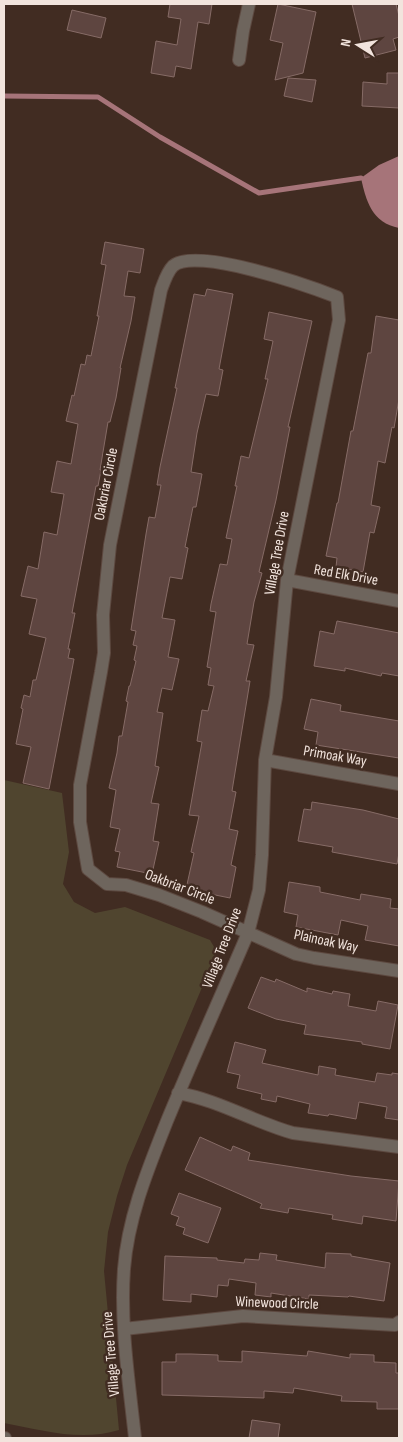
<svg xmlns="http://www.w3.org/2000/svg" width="403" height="1442" font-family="'Sofia Sans Condensed',sans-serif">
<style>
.green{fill:#50452f}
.water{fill:#a67479}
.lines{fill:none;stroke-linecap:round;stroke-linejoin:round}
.stream{stroke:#a67479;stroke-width:5}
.building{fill:#5e4540;stroke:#866b66}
.minor-casing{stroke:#5d4940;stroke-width:14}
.minor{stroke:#6e655d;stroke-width:12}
.labels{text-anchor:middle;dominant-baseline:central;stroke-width:5;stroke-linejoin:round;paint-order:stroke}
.street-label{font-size:15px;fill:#f2e4dd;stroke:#412c22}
</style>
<rect width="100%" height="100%" fill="#412c22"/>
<!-- green -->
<path class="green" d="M 4,780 L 62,793 L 69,852 L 63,884 L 74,902 L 95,913 L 125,907 L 210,940 L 217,952 L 127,1165 L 117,1196 L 108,1232 L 104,1271 L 119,1430 C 80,1442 42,1430 4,1423 Z"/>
<!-- water -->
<path class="water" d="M 399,156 L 399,228 C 372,223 366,201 361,178 L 379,165 Z"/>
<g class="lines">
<!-- stream -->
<path class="stream" d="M 4,96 L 98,97 L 160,137 L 259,193 L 361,178"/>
</g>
<!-- building -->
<path class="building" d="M 170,4 L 212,4 L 209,24 L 198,22 L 191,69 L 176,66 L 174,77 L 151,73 L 156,41 L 177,45 L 181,19 L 168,17 Z
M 278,4 L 316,12 L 303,73 L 275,80 L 283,43 L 270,40 Z
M 352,4 L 396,4 L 399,16 L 399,37 L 393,39 L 396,50 L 365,58 Z
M 72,10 L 106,18 L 101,38 L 67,30 Z
M 387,73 L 399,73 L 399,108 L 362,106 L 363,82 L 387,84 Z
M 288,78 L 316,80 L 312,102 L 284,96 Z
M 105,242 L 144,249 L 140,273 L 128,271 L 124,296 L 135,297 L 131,321 L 120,368 L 121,368 L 116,398 L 110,422 L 108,422 L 100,470 L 101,470 L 98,486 L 96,486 L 72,613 L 75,613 L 68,649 L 70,649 L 68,658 L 74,659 L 49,789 L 23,783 L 31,747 L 16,744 L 23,709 L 21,708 L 24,695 L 30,697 L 33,680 L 36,680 L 46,638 L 29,634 L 37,599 L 21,596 L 28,566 L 38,569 L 44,532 L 57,535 L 64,494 L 51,492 L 57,461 L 71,464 L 78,424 L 66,421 L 72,395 L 74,396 L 81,364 L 85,365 L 87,355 L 91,356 L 99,316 L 97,316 L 106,265 L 101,264 Z
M 207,289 L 233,294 L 219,369 L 223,370 L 218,396 L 206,394 L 197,433 L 191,472 L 202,474 L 196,507 L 193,507 L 185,547 L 188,548 L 182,579 L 170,577 L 162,618 L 175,620 L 168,657 L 179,659 L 172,690 L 162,688 L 157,712 L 163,713 L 155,766 L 159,767 L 151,803 L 159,804 L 153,841 L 159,842 L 152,874 L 117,867 L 120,852 L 115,851 L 120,829 L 110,827 L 116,790 L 109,788 L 117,753 L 119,736 L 122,736 L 128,702 L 126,701 L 129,686 L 130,686 L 136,661 L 134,660 L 137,646 L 133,645 L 136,631 L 131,630 L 146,534 L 149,517 L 155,518 L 161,485 L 157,485 L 160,467 L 177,388 L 175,388 L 194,294 L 205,296 Z
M 269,312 L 312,321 L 288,427 L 290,427 L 276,500 L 259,572 L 262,573 L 254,602 L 247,644 L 254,645 L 246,681 L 250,681 L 232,791 L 236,792 L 229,829 L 238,831 L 231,865 L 236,867 L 230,898 L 186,889 L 194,853 L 191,852 L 199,816 L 189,815 L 202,742 L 197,741 L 202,710 L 208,711 L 214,686 L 208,685 L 211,668 L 207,667 L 216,612 L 210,611 L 211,604 L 220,564 L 227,565 L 232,539 L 226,538 L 237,486 L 235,486 L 241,456 L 249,458 L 268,379 L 265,379 L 273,341 L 264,339 Z
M 376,316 L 399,320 L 399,399 L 394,428 L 392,427 L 385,463 L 378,461 L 371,505 L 380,507 L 374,533 L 370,532 L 363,572 L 336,567 L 337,558 L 326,556 L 337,503 L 338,503 L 351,431 L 353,431 L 368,353 L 371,353 Z
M 337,621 L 399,633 L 399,676 L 382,673 L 381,676 L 345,668 L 345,671 L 314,666 L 320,631 L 334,634 Z
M 311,699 L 341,705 L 340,711 L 399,721 L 399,758 L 316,745 L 318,732 L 304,729 Z
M 312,802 L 363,810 L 399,819 L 399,853 L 397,864 L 332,852 L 333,847 L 298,841 L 304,809 L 311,810 Z
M 289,882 L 320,887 L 320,892 L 360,900 L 361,894 L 391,899 L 390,908 L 399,909 L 399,946 L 365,940 L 368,926 L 341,920 L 338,935 L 296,927 L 298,915 L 284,912 Z
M 261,977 L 275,982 L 276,979 L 307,992 L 307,988 L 332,994 L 333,991 L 350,994 L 348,1006 L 376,1011 L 378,1001 L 398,1005 L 390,1049 L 362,1044 L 362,1042 L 304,1034 L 306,1025 L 276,1019 L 248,1008 Z
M 235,1042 L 266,1050 L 262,1063 L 318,1075 L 319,1066 L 336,1069 L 335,1075 L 375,1082 L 377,1073 L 392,1075 L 392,1073 L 399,1074 L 399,1120 L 385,1118 L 387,1107 L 359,1102 L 356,1119 L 329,1114 L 328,1116 L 308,1113 L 310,1104 L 277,1096 L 276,1102 L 261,1099 L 262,1094 L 237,1088 L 240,1075 L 227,1072 Z
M 200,1137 L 231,1151 L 233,1146 L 250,1153 L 248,1160 L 351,1176 L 399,1181 L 396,1221 L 363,1216 L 362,1224 L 332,1219 L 333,1215 L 289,1208 L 288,1213 L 260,1208 L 262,1204 L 185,1170 Z
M 179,1193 L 221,1208 L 208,1243 L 183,1234 L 185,1228 L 176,1225 L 179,1217 L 171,1214 Z
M 260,1253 L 277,1255 L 276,1260 L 325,1268 L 326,1253 L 351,1254 L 351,1256 L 390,1263 L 384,1301 L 349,1296 L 348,1297 L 309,1295 L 309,1299 L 271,1293 L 271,1297 L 255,1295 L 256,1283 L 229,1279 L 228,1286 L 218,1285 L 217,1297 L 191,1294 L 191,1302 L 163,1300 L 165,1256 L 217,1258 L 217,1260 L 244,1263 L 245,1259 L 259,1260 Z
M 242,1351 L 307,1356 L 308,1351 L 350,1358 L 350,1354 L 374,1355 L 374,1362 L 396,1363 L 396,1373 L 399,1373 L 399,1409 L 377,1409 L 377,1402 L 341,1401 L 342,1396 L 294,1388 L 293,1393 L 264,1391 L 264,1398 L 162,1395 L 162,1362 L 176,1362 L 176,1354 L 191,1354 L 218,1355 L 218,1361 L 242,1362 Z
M 252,1420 L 280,1424 L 278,1438 L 249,1438 Z"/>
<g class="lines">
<defs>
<path id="minor" d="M 239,60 L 243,31 L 249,4
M 287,580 L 399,601
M 265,760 L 399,784
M 178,1093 C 218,1100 254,1122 293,1133 L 399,1147
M 124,1329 L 243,1316 L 395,1325 L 399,1322
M 4,1438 L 5,1438
M 135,1438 C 129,1382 120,1325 124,1269 C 128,1217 148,1169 167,1121 C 193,1058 221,996 248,933 L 259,890 L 262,855 L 265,760 L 276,697 L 287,580 L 339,320 L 337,297 C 309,286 195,246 173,266 C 167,272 164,282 161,290 L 110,545 L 103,615 L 104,653 L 101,672 L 80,785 L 80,822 L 88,869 L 107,884 L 126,885 L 159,895 L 202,912 L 296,954 L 314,958 L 399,971"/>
</defs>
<!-- minor casing -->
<use href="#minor" class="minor-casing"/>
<!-- minor -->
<use href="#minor" class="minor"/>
</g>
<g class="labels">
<!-- street labels -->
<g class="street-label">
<text transform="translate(106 484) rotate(-79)">Oakbriar Circle</text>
<text transform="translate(277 553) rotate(-80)">Village Tree Drive</text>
<text transform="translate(346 575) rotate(10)">Red Elk Drive</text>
<text transform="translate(335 756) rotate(10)">Primoak Way</text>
<text transform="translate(180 887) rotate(21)">Oakbriar Circle</text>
<text transform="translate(326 941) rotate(12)">Plainoak Way</text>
<text transform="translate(222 948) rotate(-69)">Village Tree Drive</text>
<text transform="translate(277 1303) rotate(2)">Winewood Circle</text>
<text transform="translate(111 1354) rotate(-95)">Village Tree Drive</text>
</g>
</g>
<!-- border -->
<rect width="403" height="1442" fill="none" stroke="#f2e4dd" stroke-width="10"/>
<!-- north arrow -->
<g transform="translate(358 45) rotate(281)" stroke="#412c22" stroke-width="4" paint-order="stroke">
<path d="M0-4L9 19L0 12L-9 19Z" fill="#f2e4dd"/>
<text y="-8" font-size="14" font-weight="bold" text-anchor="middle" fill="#f2e4dd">N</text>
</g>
</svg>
